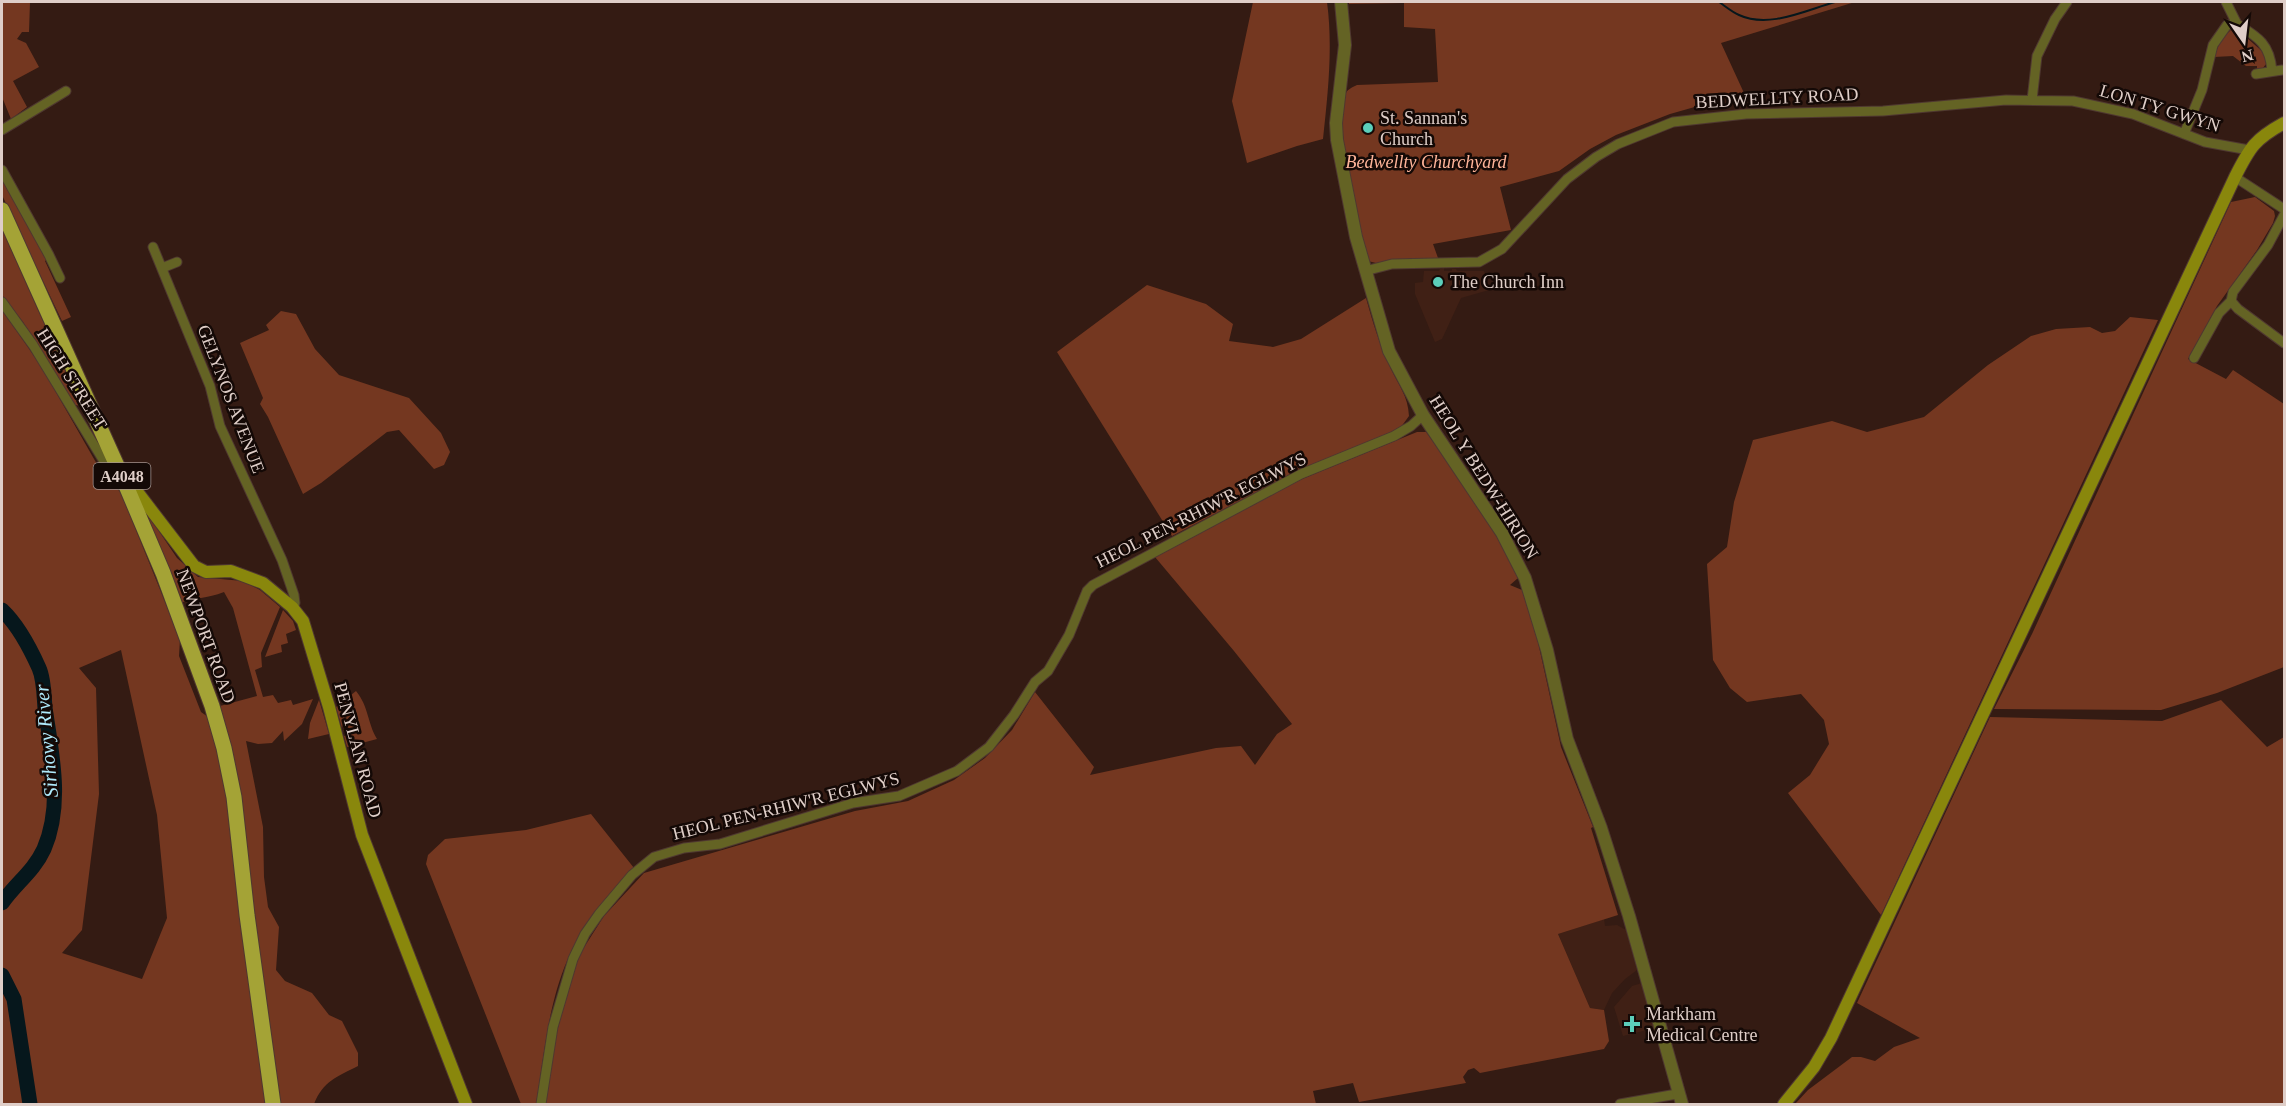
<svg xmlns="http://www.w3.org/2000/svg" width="2286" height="1106" font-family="'Times New Roman',serif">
	<rect width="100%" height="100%" fill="#341b13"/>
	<path fill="#402015" d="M1444,268V271H1452V269H1456L1457,271H1484L1489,290L1461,298L1442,339L1435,342L1415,294V283L1423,282L1424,271H1439L1440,269Z
		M1604,919L1605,926L1617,925L1626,930L1637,970L1625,979L1612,993L1604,1010L1590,1008L1558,934Z
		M1642,983L1655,1028L1623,1036L1614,1007L1632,986Z"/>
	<path fill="#743720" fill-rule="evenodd" d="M2,2H30L29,32H22L17,39L26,43L39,67L13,81L27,107L11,119L2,97Z
		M1253,2H1327C1333,47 1328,93 1323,139L1297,146L1247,163L1232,101Z
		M1349,2H1855L1721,43L1744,93L1670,114L1616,135L1590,149L1559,171L1500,187L1511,230L1433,244L1438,258H1414L1376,263L1368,261L1365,257C1359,227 1332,115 1346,93C1348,89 1353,87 1357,85L1438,82L1435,29L1404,27V3L1349,4Z
		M2232,29H2237L2264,53L2266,64L2263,68L2257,69V66H2246L2233,56L2214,57L2221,39Z
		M2,177L47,259L45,261L71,317L62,321L2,195Z
		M2255,197L2274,211L2275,216L2273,223L2257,250L2217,306L2188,359L2226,379L2233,370L2284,404V667L2217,693L2161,710L1994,709L2032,634L2231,202Z
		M2,229L71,384L82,406L75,405L23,322L2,295Z
		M1147,285L1206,304L1233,324L1229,341L1273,347L1301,339L1366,298C1373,323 1380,346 1391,369C1399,386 1408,396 1409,416L1401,427L1393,432L1297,471L1172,536L1057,352Z
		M2,310L41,366L98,466L121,493L180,639L179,656L201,712L211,719L222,759L268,1104H2ZM121,650L157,815L167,918L142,979L62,953L82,930L99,794L96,688L79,668Z
		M281,311L296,314L315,349L339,375L409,398L441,433L450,452L444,465L434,469L399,430L387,432L321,483L303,494L268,417L260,404L263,398L240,343L269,330L266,325Z
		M2130,317L2158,320L1881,915L1788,793L1810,775L1829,744L1824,720L1801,694L1747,702L1730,688L1713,660L1707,564L1727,547L1734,502L1753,440L1832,421L1867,432L1924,417L1988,365L2031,336L2056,329L2090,327L2102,333L2115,331Z
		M1417,432H1426C1460,477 1497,526 1518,578L1510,585L1522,590L1538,642L1561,747L1593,827L1591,828L1618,915L1558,934L1590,1008L1604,1010L1609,1041L1604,1049L1480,1073L1474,1068L1468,1070L1463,1077L1466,1083L1359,1102L1353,1083L1313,1091L1316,1104H545L552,1050L576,960L604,916L644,873L855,811L908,801L954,780L985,758L1012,730L1035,692L1094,767L1090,775L1216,748L1241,746L1255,765L1277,734L1292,724L1234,651L1155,557L1228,515L1302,479Z
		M138,500L177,558L198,577L243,581L260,590L280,607L261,653L262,667L255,670L263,697L273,695L278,703L291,700L293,705L313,699L302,724L284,741L283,731L272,743L258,744L246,741L263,827L264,877L268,907L279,927L276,970L285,981L312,993L329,1015L342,1021L358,1053V1066C337,1077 323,1081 314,1104H281L232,755L220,706L257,696L233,608L224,592C207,599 194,597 181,603Z
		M283,610L293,621L296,630L286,634L288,643L281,645L282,652L265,657Z
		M356,691C369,707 367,722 377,739L347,747L344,736L352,734L351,730L343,731L345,730L347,712L345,713L342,728L336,707Z
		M319,700L329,734L308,739L310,723Z
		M2221,700L2267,747L2284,737V1104H1795L1808,1090L1852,1057H1861L1875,1061L1894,1047L1920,1038L1857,1003L1990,717L2162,721Z
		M591,814L634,868C608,895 582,925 567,961C548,1005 544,1057 536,1104H521L426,864L428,855L445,839L526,830Z"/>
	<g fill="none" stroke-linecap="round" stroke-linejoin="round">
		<path stroke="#06171c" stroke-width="2" d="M1719,2C1725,6 1732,12 1739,15C1769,29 1806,10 1835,2"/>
		<path stroke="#06171c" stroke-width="15" d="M2,610C18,625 30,648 39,668C44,679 44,696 45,708C52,754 63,805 44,849C34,871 15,884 2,903
			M2,975L14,999L30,1104"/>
		<g stroke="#4f3830" stroke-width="11">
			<path id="minor" d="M2226,2L2237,24
				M2256,74L2282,70
				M2032,100L2037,56L2055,19L2067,2
				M2,130L66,91
				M2184,134L2202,90L2213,45L2227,25L2237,24C2258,37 2270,44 2272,71
				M2,170L49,255L60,278
				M2235,177L2284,209
				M153,247L210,386L220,426L282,560L294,595L295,603L292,607
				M162,268L177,262
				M1365,271L1392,264L1479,262L1502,249L1567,179L1596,157L1618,144L1673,122L1746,114L1883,111L2006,100L2073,101L2133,114L2205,142L2249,150
				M2231,301L2238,309L2284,343
				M2,302L33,345L105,463L112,467L117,466
				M2194,358L2219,313L2231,301L2233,292L2268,245L2284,215
				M541,1104L553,1027L573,959L585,934L599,914L632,875L654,857L684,848L720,844L853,803L899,796L957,771L989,747L1014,715L1035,682L1048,671L1069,635L1087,591L1093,585L1301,474L1394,436L1411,426L1423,415
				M1620,1104L1677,1094"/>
		</g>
		<g stroke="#4f3830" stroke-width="14">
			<path id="tertiary" d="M1341,2L1345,45L1336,123L1337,140L1356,237L1389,351L1423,415L1502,533L1525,578L1547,650L1567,739L1601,828L1629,916L1682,1104"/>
		</g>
		<g stroke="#4f3830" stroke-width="14">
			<path id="secondary" d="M127,488L132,486L135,489L194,566L206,572L231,571L263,583L292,607L303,621L329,707L362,835L466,1104
				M1784,1104L1814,1067L1831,1038L2235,177C2250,147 2255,139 2284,123"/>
		</g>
		<g stroke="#4f3830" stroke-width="17">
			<path id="primary" d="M2,210L127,488L163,573L212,706L224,748L234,797L247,915L273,1104"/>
		</g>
		<use href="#minor" stroke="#646324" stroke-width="9"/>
		<use href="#tertiary" stroke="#646324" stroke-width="12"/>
		<use href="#secondary" stroke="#89870c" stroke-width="12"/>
		<use href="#primary" stroke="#a4a336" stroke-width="15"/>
	</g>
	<g fill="#5cceba" stroke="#140906" stroke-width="2">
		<circle cx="1368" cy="128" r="6"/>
		<circle cx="1438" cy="282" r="6"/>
		<path d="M1629 1015h6v6h6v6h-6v6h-6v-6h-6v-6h6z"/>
	</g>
	<g text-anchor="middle" stroke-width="5" stroke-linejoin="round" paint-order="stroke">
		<rect fill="#140906" stroke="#a2938e" stroke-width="1.5" x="93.5" y="463" width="57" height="26" rx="4.5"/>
		<g font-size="16" font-weight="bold" fill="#dfcec8">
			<text x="122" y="482">A4048</text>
		</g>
		<g font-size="18" fill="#dfcec8" stroke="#140906">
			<text transform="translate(1777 98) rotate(-3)" y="6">BEDWELLTY ROAD</text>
			<text transform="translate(2160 108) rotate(17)" y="6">LON TY GWYN</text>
			<text transform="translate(72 379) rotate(58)" y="6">HIGH STREET</text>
			<text transform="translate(231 399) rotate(69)" y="6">GELYNOS AVENUE</text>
			<text transform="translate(1484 477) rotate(58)" y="6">HEOL Y BEDW-HIRION</text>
			<text transform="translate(1201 510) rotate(-27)" y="6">HEOL PEN-RHIW'R EGLWYS</text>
			<text transform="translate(206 636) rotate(70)" y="6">NEWPORT ROAD</text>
			<text transform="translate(358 750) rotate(75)" y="6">PENYLAN ROAD</text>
			<text transform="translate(786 806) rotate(-14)" y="6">HEOL PEN-RHIW'R EGLWYS</text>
		</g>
		<g font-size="18" fill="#dfcec8" stroke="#140906" text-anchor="start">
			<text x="1380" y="124">St. Sannan's<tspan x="1380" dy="21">Church</tspan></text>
			<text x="1450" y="288">The Church Inn</text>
			<text x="1646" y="1020">Markham<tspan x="1646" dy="21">Medical Centre</tspan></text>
		</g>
		<g font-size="18" font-style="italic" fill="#feb499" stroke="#140906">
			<text x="1426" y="168">Bedwellty Churchyard</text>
		</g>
		<g font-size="20" font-style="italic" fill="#afeafb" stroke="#140906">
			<text transform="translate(46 741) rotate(-95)" y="7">Sirhowy River</text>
		</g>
	</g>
	<rect width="2286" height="1106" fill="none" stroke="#dfcec8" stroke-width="6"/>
	<g transform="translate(2244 42) rotate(166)" stroke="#140906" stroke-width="4.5" paint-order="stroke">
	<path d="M0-4.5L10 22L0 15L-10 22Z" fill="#dfcec8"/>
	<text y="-9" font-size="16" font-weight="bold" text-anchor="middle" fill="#dfcec8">N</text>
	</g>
</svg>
